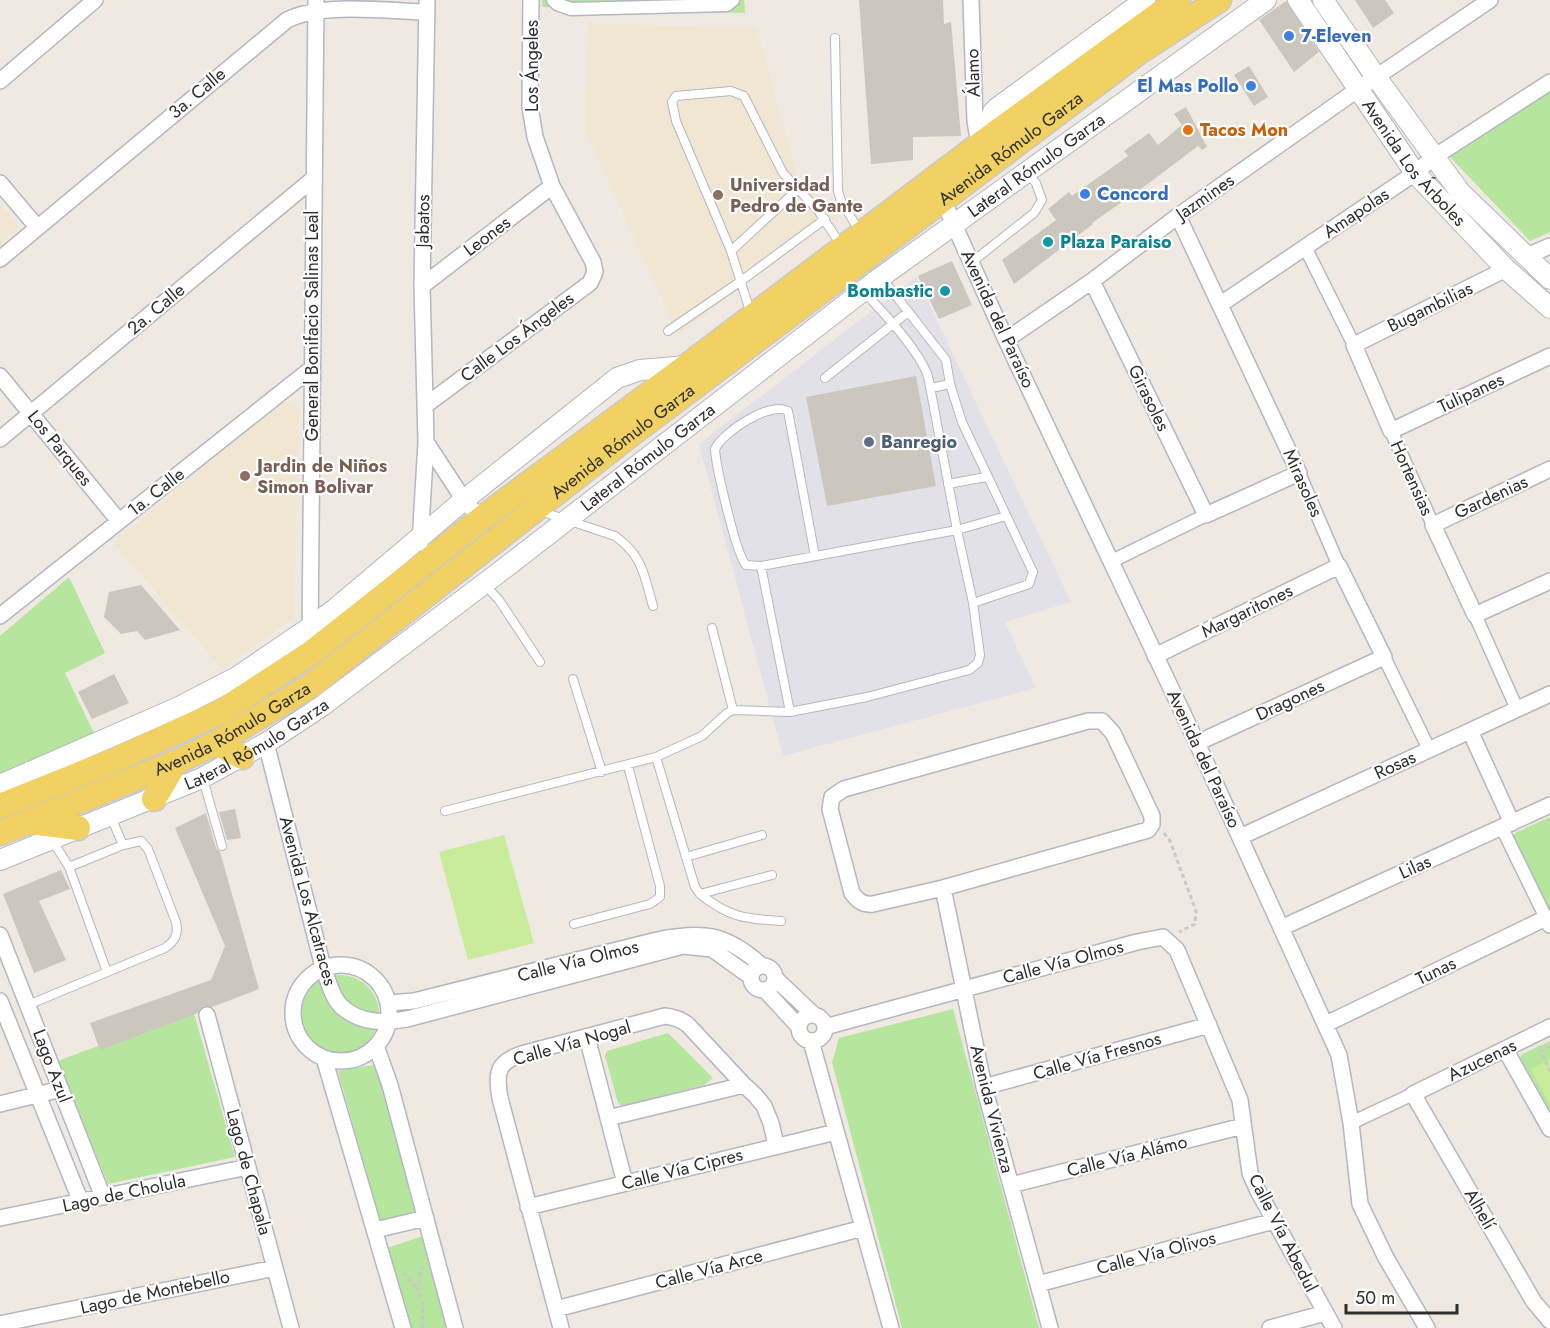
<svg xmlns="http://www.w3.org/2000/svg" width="1550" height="1328" font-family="Jost,sans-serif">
	<rect width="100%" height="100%" fill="#efe9e1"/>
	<path fill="#e3e1e8" d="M916,277L1071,602L1005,622L1036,688L783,756L699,444Z"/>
	<path fill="#f0e6d1" d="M588,23L757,29L798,178L843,212L678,335L585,130Z
		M0,204L19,227L0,244Z
		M281,401L299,409L294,618L222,669L114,543Z"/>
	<path fill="#b6e59e" d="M542,0H744L745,13L542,7Z
		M1550,89V232L1530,241L1450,157Z
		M69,577L105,653L65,673L94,733L0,776V636Z
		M1550,817V911L1512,837L1517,832Z
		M301 1014a39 39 0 1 1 78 0a39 39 0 1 1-78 0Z
		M953,1009L1039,1328H902L832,1062L839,1038Z
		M193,1010L235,1157L108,1184L58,1061Z
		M668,1033L713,1078L704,1085L623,1106L618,1103L605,1056L607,1051Z
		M1550,1041V1116L1519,1061L1522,1054Z
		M379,1064L419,1218L382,1227L338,1071Z
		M426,1235L451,1328H409L387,1248Z"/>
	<path fill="#c9ec9a" d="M504,835L534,943L468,960L439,852Z
		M1550,1059V1105L1531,1069Z"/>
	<path fill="#cbc7bf" d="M859,0H943L944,24L951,22L961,136L913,137V160L871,164Z
		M1355,0H1385L1394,13L1373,28Z
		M1286,1L1319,52L1294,72L1259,20Z
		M1249,66L1268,97L1254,106L1234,75Z
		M1186,107L1207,147L1202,150L1198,146L1149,183L1092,223L1093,224L1014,284L1002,260L1056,220L1048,209L1069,192L1072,196L1128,156L1124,151L1149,133L1158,145L1182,125L1174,114Z
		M952,261L972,305L939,319L918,276Z
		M916,376L936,486L827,506L806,397Z
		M141,585L180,630L145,640L137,631L121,634L104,617L109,592Z
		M114,674L129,703L92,719L78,692Z
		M235,809L241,838L227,840L219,812Z
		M206,813L216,848L220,852L259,989L212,1007L204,1006L198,1013L100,1050L90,1023L211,980L225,946L175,828Z
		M61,870L70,889L39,901L66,960L34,973L3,894Z"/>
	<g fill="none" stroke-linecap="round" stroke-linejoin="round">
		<g stroke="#b4b7c1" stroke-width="10">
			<path id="service" d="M835,38L838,191L841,201L860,232
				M731,251L797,190
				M972,262L1034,213L1042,200L1036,183L1026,172
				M882,278L946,360L950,384L962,422L1033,572L1029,584L973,603
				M751,314L731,251L676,121L672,102L676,96L731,91L744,96L783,173L817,209L841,245
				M668,331L741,281L825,219
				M825,378L908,312
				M931,388L950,384
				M948,484L986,477
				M540,511L615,536C643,556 644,575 653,606
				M815,556L788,411C770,401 723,432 715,449C716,467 736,554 746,565L761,566L957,530L1006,516
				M761,566L790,712L867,697L969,670L978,663L980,655L973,603L957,530L928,376C918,349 883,312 863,291
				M485,585L499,600L540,662
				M712,628L733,710
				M573,679L602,772
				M203,779L222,846
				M445,811L656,757
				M52,840L69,867
				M686,857L762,835
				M772,875L700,894L695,887L656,757L702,736L727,713L733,710L790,712
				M700,894C729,917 744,919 781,921
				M574,924L650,904L660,897V886L628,766
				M107,972L69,867L123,845L111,817
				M28,1005L165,948C175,941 179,934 176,922L148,849L141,841L123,845"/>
		</g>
		<g stroke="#b4b7c1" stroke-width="15">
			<path id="pedestrian" d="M553,0L557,4L571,9L727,5L733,0
				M1305,247L1354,345
				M1391,431L1433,525
				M1299,473L1339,566
				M1112,561L1206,515
				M1475,615L1517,709
				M1384,657L1429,749
				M1502,828L1546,918
				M1351,1123L1413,1094"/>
		</g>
		<g stroke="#b4b7c1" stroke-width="18">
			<path id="minor" d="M971,0L975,121L979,145
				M0,81L95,0
				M0,183L37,227
				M943,200L1006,340L1197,743L1339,1055L1351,1123L1360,1204L1386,1258L1427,1328
				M1527,256L1550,246
				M0,259L287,20C322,2 387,11 427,12
				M1506,269L1354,345L1391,431L1550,356
				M1092,281L1206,515L1299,473L1178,216
				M422,286L552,186
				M1221,304L1415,173L1434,157L1550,82
				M1006,340L1092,281L1178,216L1357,90L1490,0
				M0,376L119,521
				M426,405L590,283L595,272L593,262L552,186L535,137L530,107L531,0
				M0,439L313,179
				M426,442L464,500L481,519
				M1550,469L1433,525L1475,615L1550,581
				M420,543L426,442L422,286L427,0
				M0,616L312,368
				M310,636L316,0
				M1155,656L1339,566L1384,657L1197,743
				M1088,721H1102L1113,733L1152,816V824L1148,830L943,888L873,904C863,905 858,901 852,893L830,809L832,797L844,789Z
				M1470,731L1512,823
				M266,743L323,967C328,979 331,996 341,1006C360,1024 384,1023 407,1019L683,946L712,949L751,977
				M1240,837L1550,694
				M943,888L984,1087L1050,1328
				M1281,928L1550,805
				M0,935L103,1197
				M293 1013a48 48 0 1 1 96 0a48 48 0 1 1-96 0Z
				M751 978a12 12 0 1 1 24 0a12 12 0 1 1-24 0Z
				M776,979L814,1015
				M765,990L799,1027
				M0,1001L81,1202
				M388,1003L414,1001L657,940C703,931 725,933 761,965
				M207,1015L291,1328
				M799 1028a13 13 0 1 1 26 0a13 13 0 1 1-26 0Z
				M1326,1024L1546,918L1550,925
				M825,1027L1137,942L1163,937L1177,950L1240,1100L1250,1173L1258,1191L1334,1328
				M1550,1027L1413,1094L1534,1302L1550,1321
				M587,1037L625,1183
				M811,1041L891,1328
				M376,1046L390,1085L455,1328
				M1505,1049L1550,1129
				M324,1058L403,1328
				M984,1087L1209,1025
				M0,1104L61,1089
				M608,1118L744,1085
				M1011,1185L1243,1126
				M528,1207L836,1132
				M0,1218L248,1167
				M375,1230L426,1218
				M1038,1284L1274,1221
				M556,1309L863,1228
				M0,1324L275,1268
				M561,1328L500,1098C495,1071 498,1061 525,1053L665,1016C674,1017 681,1019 688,1025L744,1085L755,1095L764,1106L771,1123L776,1145
				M1270,1328L1325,1313"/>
		</g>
		<g stroke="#b4b7c1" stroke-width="22">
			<g id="tertiary">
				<path id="s1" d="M1298,0L1415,173L1506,269L1550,308"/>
				<path d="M1323,0L1376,77L1460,192L1550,279"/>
				<path d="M983,143L993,112L997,108L1145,0"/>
				<path d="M0,785L179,707L237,677L309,628L335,609L464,500L617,378L640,370L687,366"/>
				<path id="s2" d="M0,860L202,778L266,743L322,706L497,574L881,277L1266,0"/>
			</g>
		</g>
		<g stroke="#c9c9c9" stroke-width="27">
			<g id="primary">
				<path d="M216,743L242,757"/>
				<path d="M154,799L176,762"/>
				<path d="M0,806L117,759L222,711L311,653L481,519L687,366L979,145L1178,0"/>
				<path d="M30,822L78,828"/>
				<path id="s3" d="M0,833L176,762L216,743L310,686L626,438L1139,52L1219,0"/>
			</g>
		</g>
		<path stroke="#c9c9c9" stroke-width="3" stroke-dasharray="4.5 3" stroke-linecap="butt" d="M1164,833L1170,841L1196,911L1195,924L1179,932
			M1550,1046L1540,1051L1550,1071
			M403,1273L418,1289
			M422,1328L423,1304L418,1289L422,1266"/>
		<use href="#service" stroke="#fff" stroke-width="8"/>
		<use href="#pedestrian" stroke="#fff" stroke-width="12"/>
		<use href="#minor" stroke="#fff" stroke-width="15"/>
		<use href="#tertiary" stroke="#fff" stroke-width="20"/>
		<use href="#primary" stroke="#f2d163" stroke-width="24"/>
	</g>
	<g fill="#3f7fe0" stroke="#fff" stroke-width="2">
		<circle cx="1289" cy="36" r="6"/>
		<circle cx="1251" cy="86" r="6"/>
		<circle cx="1085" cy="194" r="6"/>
	</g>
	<circle fill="#e8710a" stroke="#fff" stroke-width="2" cx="1188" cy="130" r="6"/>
	<g fill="#8d6e63" stroke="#fff" stroke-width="2">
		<circle cx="718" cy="195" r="6"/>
		<circle cx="245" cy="476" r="6"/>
	</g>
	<g fill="#0f9aa8" stroke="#fff" stroke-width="2">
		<circle cx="1048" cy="242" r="6"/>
		<circle cx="945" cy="291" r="6"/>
	</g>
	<circle fill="#5c6f8a" stroke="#fff" stroke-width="2" cx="869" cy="442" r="6"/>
	<g text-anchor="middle" stroke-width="4.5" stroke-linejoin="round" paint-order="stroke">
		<g font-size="18" font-weight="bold" fill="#366cbe" stroke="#fff" text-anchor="start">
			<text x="1301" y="42">7-Eleven</text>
			<text x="1239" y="92" text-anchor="end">El Mas Pollo</text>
			<text x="1097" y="200">Concord</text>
		</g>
		<g font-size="18" fill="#2e2e2e" stroke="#fff">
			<text transform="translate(532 66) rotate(-90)" y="6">Los Ángeles</text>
			<text transform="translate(973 73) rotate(-92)" y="6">Álamo</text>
			<text transform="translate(197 93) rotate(-40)" y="6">3a. Calle</text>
			<text dy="6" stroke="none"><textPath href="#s3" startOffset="1227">Avenida Rómulo Garza</textPath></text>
			<text dy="6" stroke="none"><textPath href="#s1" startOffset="200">Avenida Los Árboles</textPath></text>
			<text dy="6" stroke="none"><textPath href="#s2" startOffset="1254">Lateral Rómulo Garza</textPath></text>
			<text transform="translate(1205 197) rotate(-35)" y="6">Jazmines</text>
			<text transform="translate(1356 213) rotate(-34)" y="6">Amapolas</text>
			<text transform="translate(423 221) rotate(-89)" y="6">Jabatos</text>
			<text transform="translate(487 236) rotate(-37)" y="6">Leones</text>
			<text transform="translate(1430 307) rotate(-26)" y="6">Bugambilias</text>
			<text transform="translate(156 309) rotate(-40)" y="6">2a. Calle</text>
			<text transform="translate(998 319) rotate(65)" y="6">Avenida del Paraíso</text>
			<text transform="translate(312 326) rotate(-90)" y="6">General Bonifacio Salinas Leal</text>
			<text transform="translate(517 337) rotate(-37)" y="6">Calle Los Ángeles</text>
			<text transform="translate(1471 393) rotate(-25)" y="6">Tulipanes</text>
			<text transform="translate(1149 398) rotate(64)" y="6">Girasoles</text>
			<text dy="6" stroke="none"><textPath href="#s3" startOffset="741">Avenida Rómulo Garza</textPath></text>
			<text transform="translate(60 448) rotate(51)" y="6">Los Parques</text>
			<text dy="6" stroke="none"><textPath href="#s2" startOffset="768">Lateral Rómulo Garza</textPath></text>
			<text transform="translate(1412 478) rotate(66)" y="6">Hortensias</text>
			<text transform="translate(1303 483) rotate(66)" y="6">Mirasoles</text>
			<text transform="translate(156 492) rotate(-38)" y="6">1a. Calle</text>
			<text transform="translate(1491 497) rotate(-25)" y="6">Gardenias</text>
			<text transform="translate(1247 611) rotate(-26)" y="6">Margaritones</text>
			<text transform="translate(1290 700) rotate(-25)" y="6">Dragones</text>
			<text dy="6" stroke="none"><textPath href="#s3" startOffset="255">Avenida Rómulo Garza</textPath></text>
			<text dy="6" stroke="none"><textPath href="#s2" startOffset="282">Lateral Rómulo Garza</textPath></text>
			<text transform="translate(1204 759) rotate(65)" y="6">Avenida del Paraíso</text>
			<text transform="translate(1395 765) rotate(-25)" y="6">Rosas</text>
			<text transform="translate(1415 867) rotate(-24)" y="6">Lilas</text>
			<text transform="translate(308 901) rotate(75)" y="6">Avenida Los Alcatraces</text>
			<text transform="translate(578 961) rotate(-14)" y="6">Calle Vía Olmos</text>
			<text transform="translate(1063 962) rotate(-15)" y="6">Calle Vía Olmos</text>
			<text transform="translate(1436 971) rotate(-26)" y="6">Tunas</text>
			<text transform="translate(572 1043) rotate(-16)" y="6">Calle Vía Nogal</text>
			<text transform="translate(1097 1056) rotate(-16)" y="6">Calle Vía Fresnos</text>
			<text transform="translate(1482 1060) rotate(-26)" y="6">Azucenas</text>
			<text transform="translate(52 1066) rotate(69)" y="6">Lago Azul</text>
			<text transform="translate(992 1109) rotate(76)" y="6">Avenida Vivienza</text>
			<text transform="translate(1127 1156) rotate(-14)" y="6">Calle Vía Alámo</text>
			<text transform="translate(682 1169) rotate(-14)" y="6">Calle Vía Cipres</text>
			<text transform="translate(249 1172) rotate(75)" y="6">Lago de Chapala</text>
			<text transform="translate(124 1193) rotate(-12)" y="6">Lago de Cholula</text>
			<text transform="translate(1480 1209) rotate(60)" y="6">Alhelí</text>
			<text transform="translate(1283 1233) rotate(63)" y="6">Calle Vía Abedul</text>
			<text transform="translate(1156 1253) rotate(-15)" y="6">Calle Vía Olivos</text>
			<text transform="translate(709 1269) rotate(-15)" y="6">Calle Vía Arce</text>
			<text transform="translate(155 1292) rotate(-12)" y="6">Lago de Montebello</text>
		</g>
		<g font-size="18" font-weight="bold" fill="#c56008" stroke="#fff" text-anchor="start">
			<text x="1200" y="136">Tacos Mon</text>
		</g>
		<g font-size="18" font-weight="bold" fill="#785e54" stroke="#fff" text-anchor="start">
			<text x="730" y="191">Universidad<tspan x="730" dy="21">Pedro de Gante</tspan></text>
			<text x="257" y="472">Jardin de Niños<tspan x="257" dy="21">Simon Bolivar</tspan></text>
		</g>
		<g font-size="18" font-weight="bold" fill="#0d838f" stroke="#fff" text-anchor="start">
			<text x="1060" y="248">Plaza Paraiso</text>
			<text x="933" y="297" text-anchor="end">Bombastic</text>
		</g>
		<g font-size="18" font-weight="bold" fill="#4e5e75" stroke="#fff" text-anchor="start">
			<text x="881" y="448">Banregio</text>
		</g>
	</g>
	<path d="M1346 1304v9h111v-9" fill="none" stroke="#2e2e2e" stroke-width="3"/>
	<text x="1355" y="1304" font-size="18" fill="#2e2e2e" stroke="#ffffff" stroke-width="4.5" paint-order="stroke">50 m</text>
</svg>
